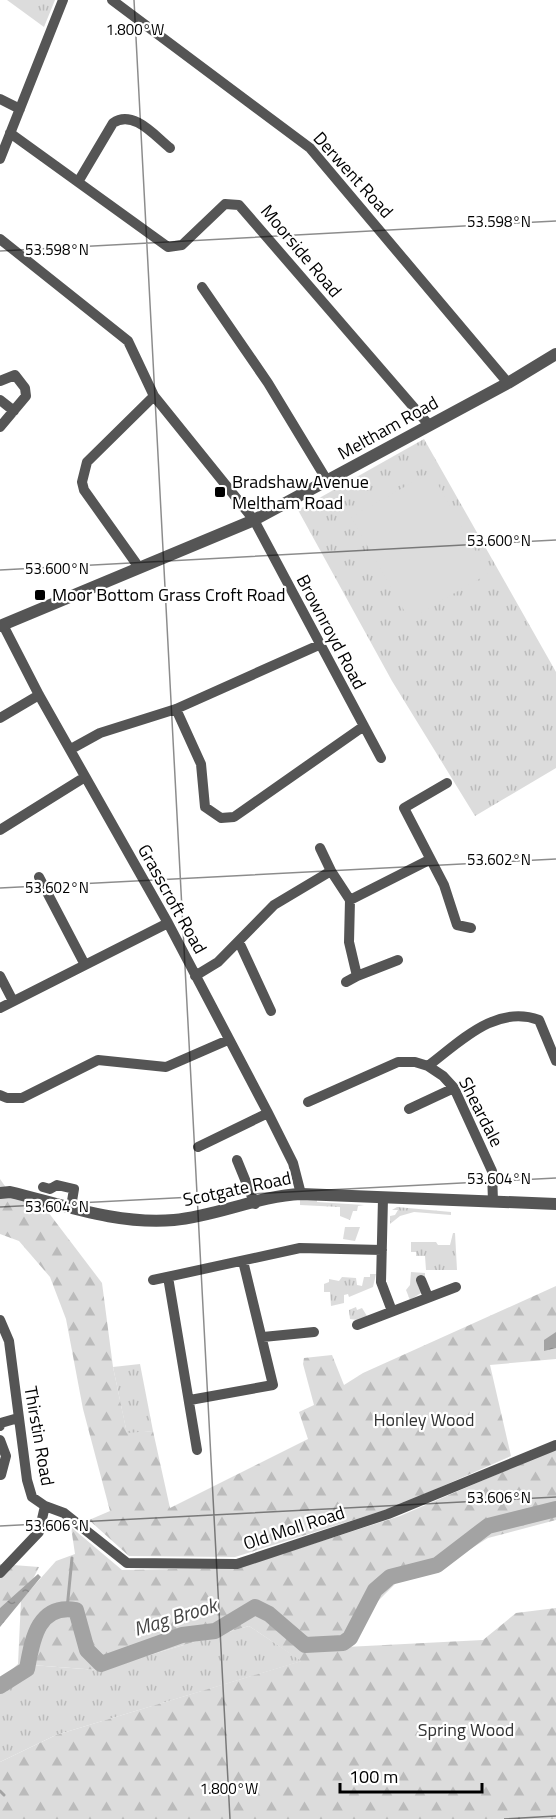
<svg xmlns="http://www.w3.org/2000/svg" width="556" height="1819" font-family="'Titillium Web',sans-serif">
	<defs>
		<pattern id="grass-tufts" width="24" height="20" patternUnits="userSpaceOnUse" patternTransform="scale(1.5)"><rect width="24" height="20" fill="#dcdcdc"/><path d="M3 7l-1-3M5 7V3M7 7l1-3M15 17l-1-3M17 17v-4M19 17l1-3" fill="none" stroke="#bbb"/></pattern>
		<pattern id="forest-firs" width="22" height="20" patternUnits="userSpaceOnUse" patternTransform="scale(1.5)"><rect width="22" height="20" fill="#dcdcdc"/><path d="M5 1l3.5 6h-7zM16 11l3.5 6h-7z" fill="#bbb"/></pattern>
		<pattern id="water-ripples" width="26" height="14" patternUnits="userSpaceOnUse" patternTransform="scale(1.5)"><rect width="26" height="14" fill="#a3a3a3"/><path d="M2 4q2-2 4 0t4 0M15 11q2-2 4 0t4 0" fill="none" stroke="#8b8b8b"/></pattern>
	</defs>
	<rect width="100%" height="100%" fill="#fff"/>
	<path fill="url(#grass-tufts)" d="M7,0H55L44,27Z
		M424,439L556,672V768L475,816L392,681L298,510Z
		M300,1198L317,1199V1202L364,1205L358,1206L357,1211H353L350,1220L340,1216V1207L300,1205Z
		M397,1207L451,1212V1215L414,1212L400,1216L390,1224V1216L395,1215L398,1210H392Z
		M345,1227H360L355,1241L343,1239Z
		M453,1233H455L457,1270H426L425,1256H416V1252H411V1242H436L438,1245H450Z
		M411,1272L425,1273V1277L416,1281L421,1293L410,1300L406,1290L410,1285Z
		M370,1274H376L373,1287L349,1297L348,1294L344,1295V1303L331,1306L330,1292H324V1284L329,1282V1279L339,1281L342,1277L356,1278L357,1285L362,1286L364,1277H370Z
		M356,1307L357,1310L362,1308L367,1316L358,1320L350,1319L349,1310Z
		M140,1364L153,1431L127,1434L113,1367Z
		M249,1626L302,1661L56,1735L0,1762V1680L18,1664L98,1670Z"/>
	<path fill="url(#forest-firs)" d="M0,1179L12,1196L42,1204L102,1283L113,1367L127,1433L153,1431L170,1508L308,1439L299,1412L314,1405L303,1364L304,1358L332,1355L344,1385L363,1373L556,1286V1359L490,1365L511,1456L395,1507L235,1557L129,1556L89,1520L110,1511L83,1409L66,1319L50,1277L19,1241L0,1234Z
		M556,1449V1520L488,1538L435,1571L402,1577L375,1604L346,1647L483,1640L516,1613L556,1608V1819H0V1762L56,1735L301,1661L249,1626L98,1670L18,1664L21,1600L0,1621V1564L39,1567L24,1597L56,1561L75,1554L71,1527L122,1570L238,1568L400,1516Z"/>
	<path fill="#dcdcdc" d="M431,472L488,574L409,619L351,517Z"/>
	<path fill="url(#water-ripples)" d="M556,1332V1348L544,1351V1340Z
		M38,1574L41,1577L0,1627V1608Z"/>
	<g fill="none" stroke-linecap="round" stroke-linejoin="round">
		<path stroke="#a3a3a3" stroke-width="3" d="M67,1609L72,1558
			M0,1791L4,1795"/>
		<path stroke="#a3a3a3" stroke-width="16" d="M0,1686L27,1669C32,1642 37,1603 76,1610L87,1650L101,1664L182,1635L215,1631L255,1607L269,1614L305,1645L343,1643L350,1638L375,1590L390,1577L437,1565L488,1526L556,1509"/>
		<path stroke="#555" stroke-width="10" d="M112,0L310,148L508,383
			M0,99L20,109
			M10,133L168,247L182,245L225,204L239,205L429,425
			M0,159L63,0
			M78,182L113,123C133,109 155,136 170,148
			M0,239L128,341L154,396L254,520L381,758
			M202,287L268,383L328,482
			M0,381L15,375L25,388L26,396L0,427
			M0,400L14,411
			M138,566L84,490L82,482L87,462L154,396
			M3,625L39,695L168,923L268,1113L293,1163L301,1194
			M176,709L201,764L205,807L221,818L234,817L364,726
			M0,718L39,695
			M71,749L100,733L176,709L319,645
			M447,783L404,808L444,885L457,925L471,928
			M0,830L85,777
			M320,848L331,871
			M39,877L84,963
			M350,900L349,942L357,976L398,960
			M239,942L271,1011
			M0,976L13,1001
			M195,976L218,962L274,905L331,871L350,900L429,860
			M346,982L357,976
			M0,1008L168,923
			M428,1066C460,1042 496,1004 539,1020L556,1061
			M0,1095L7,1098H22L98,1060L166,1067L228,1040
			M308,1102L398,1062H415L428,1066L443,1076L454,1088L492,1171L493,1202
			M409,1109L454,1088
			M198,1147L268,1113
			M237,1160L255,1204
			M43,1187L50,1189L57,1185L74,1189L71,1207
			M383,1198L381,1282L392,1311
			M168,1277L197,1450
			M153,1280L300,1248L382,1250
			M421,1280L428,1297
			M0,1320L9,1341L27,1480L32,1497L45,1506L39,1532L0,1573
			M357,1325L456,1287
			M263,1337L314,1332
			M190,1400L273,1385L243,1261
			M0,1426L1,1423L18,1418
			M0,1440L6,1456L1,1475
			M45,1506L64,1513L127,1563L237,1564L388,1514L556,1445"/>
		<path stroke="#555" stroke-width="12" d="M0,626L254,520L508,383L556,354
			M0,1193L10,1192C64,1205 118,1225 174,1220C217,1216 258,1196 301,1194L556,1204"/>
	</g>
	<path fill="none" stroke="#000" stroke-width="1.5" stroke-opacity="0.45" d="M134,0L230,1819M0,251L556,221M0,570L556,540M0,888L556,859M0,1207L556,1178M0,1526L556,1497M504,1819L556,1816"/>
	<g fill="#000" stroke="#fff" stroke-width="2">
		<rect x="214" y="486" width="12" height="12" rx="3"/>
		<rect x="34" y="589" width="12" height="12" rx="3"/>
	</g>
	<g text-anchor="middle" stroke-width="4.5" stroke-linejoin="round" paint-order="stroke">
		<g font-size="18" fill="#000" stroke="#fff">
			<text transform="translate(353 175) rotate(48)" y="6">Derwent Road</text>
			<text transform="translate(301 251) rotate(50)" y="6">Moorside Road</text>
			<text transform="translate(388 428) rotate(-29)" y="6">Meltham Road</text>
			<text transform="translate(331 632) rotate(62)" y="6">Brownroyd Road</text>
			<text transform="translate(172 899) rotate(61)" y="6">Grasscroft Road</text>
			<text transform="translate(481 1112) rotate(63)" y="6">Sheardale</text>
			<text transform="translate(237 1189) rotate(-12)" y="6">Scotgate Road</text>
			<text transform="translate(39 1436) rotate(80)" y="6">Thirstin Road</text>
			<text transform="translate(294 1528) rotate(-18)" y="6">Old Moll Road</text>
		</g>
		<g font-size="18" fill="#000" stroke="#fff" text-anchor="start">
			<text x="232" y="488">Bradshaw Avenue<tspan x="232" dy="21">Meltham Road</tspan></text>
			<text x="52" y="601">Moor Bottom Grass Croft Road</text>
		</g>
		<g font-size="18" fill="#333" stroke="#fff">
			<text x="424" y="1426">Honley Wood</text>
			<text x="466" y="1736">Spring Wood</text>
		</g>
		<g font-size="20" font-style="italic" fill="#444" stroke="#fff">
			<text transform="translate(175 1617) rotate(-17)" y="7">Mag Brook</text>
		</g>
	</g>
	<g font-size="15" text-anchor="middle" fill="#000" stroke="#fff" stroke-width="4.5" stroke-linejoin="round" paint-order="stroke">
		<text x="135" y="35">1.800°W</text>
		<text x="499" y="227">53.598°N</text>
		<text x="57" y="255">53.598°N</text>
		<text x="499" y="546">53.600°N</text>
		<text x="57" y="574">53.600°N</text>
		<text x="499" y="865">53.602°N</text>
		<text x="57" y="893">53.602°N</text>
		<text x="499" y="1184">53.604°N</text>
		<text x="57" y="1212">53.604°N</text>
		<text x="499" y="1503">53.606°N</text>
		<text x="57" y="1531">53.606°N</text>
		<text x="229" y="1794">1.800°W</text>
	</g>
	<path d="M340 1783v9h142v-9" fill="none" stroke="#000000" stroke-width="3"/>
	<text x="349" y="1783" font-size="18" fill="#000000" stroke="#ffffff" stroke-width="4.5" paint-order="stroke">100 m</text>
</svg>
